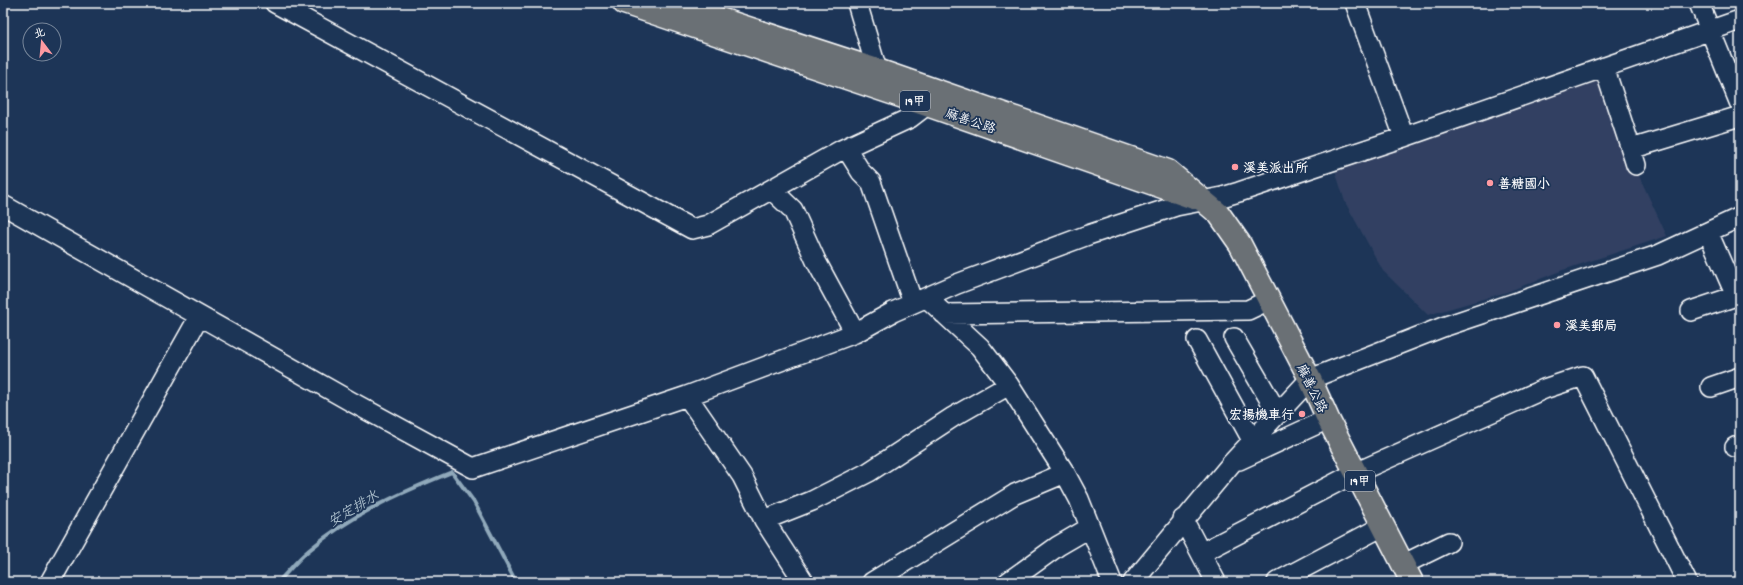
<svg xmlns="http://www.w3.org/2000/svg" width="1743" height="585" font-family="Dekko,'LXGW WenKai TC',sans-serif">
	<rect width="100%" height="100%" fill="#1d3557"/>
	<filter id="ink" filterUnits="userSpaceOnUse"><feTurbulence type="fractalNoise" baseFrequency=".025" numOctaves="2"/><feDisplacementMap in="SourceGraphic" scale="8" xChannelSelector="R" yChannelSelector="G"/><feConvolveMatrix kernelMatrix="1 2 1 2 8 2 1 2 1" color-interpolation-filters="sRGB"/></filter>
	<g filter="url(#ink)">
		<path fill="#304062" d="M1603,74L1627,150L1667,236L1563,270L1507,292L1428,315L1383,271L1345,202L1333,164Z"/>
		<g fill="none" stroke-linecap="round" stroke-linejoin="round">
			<path stroke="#90a9bb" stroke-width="4" d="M278,582C288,572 297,560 308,551C350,515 400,493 452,472L474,502L516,582"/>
			<g stroke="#fff" stroke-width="22">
				<path id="minor" d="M275,3L692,229L708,225L841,150L910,118L927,105L931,94
					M857,3L877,70
					M1355,3L1404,137
					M1699,3L1740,104
					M1604,67L1631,149L1740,116
					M846,148L861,172L871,182L913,303
					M1631,149L1636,165
					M772,190L793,210L816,261L855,333
					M3,205L350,401L473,468L687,396L855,333L893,312L957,284L1088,235L1176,206L1222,197L1239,192L1404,137L1740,20
					M1708,232L1736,296L1740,294
					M927,298L980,347L1009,385L1065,473L1079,499L1112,582
					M1691,311L1736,296
					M944,314L1248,310L1269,300
					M1234,338L1278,414
					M1197,340L1252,440
					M1711,387L1740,377
					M687,396L742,476L764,520L804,582
					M1735,447L1740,445
					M1239,460L1328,419
					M1183,519L1216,582
					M764,520L812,501L869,472L953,417L1009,385
					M1201,553L1355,473L1544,389L1583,376L1687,582
					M1402,565L1449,542
					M50,582L199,317
					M872,582L1015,494L1065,473
					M1008,582L1058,546L1089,528
					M1133,582L1231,464L1310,379L1443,327L1658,255L1740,217
					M1277,582L1383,526"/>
			</g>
			<g stroke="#fff" stroke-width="25">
				<path id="major" d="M624,3L927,105L1194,198
					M671,3L877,70L1168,171L1219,214L1240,244L1310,379L1328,419L1412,582"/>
			</g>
			<use href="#minor" stroke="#1d3557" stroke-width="19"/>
			<use href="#major" stroke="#6a7074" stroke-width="22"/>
		</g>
	</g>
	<g fill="#ff9aa2" stroke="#1d3557" stroke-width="1.5">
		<circle cx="1235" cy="167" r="4"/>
		<circle cx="1490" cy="183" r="4"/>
		<circle cx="1557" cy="325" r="4"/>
		<circle cx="1302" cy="414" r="4"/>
	</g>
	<g text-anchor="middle" stroke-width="3.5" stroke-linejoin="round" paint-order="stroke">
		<g fill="#1d3557" stroke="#bbc2cd" stroke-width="1">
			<rect x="900" y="91" width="30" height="20" rx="3"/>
			<rect x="1345" y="471" width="30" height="20" rx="3"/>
		</g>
		<g font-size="12" font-weight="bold" fill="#fff">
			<text x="915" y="105">19甲</text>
			<text x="1360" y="485">19甲</text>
		</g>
		<g font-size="13" fill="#fff" stroke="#1d3557">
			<text transform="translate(971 120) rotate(19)" y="5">麻善公路</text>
			<text transform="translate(1313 388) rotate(64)" y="5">麻善公路</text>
		</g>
		<g font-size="13" font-weight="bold" fill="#fff" stroke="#1d3557" text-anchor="start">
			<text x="1243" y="172">溪美派出所</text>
			<text x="1498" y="188">善糖國小</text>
			<text x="1565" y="330">溪美郵局</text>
			<text x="1294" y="419" text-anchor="end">宏揚機車行</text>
		</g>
		<g font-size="14" font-style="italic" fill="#acbfcc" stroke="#1d3557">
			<text transform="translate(353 508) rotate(-31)" y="5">安定排水</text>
		</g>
	</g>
	<rect width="1743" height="585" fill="none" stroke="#1d3557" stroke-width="16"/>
	<rect x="8" y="8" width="1727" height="569" fill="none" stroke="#fff" stroke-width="1.5" filter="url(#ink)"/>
	<g transform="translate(42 42) rotate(344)"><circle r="19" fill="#1d3557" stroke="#77869a"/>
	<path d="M0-3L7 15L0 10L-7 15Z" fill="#ff9aa2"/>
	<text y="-6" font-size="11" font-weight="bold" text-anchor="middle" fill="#ffffff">北</text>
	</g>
</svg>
